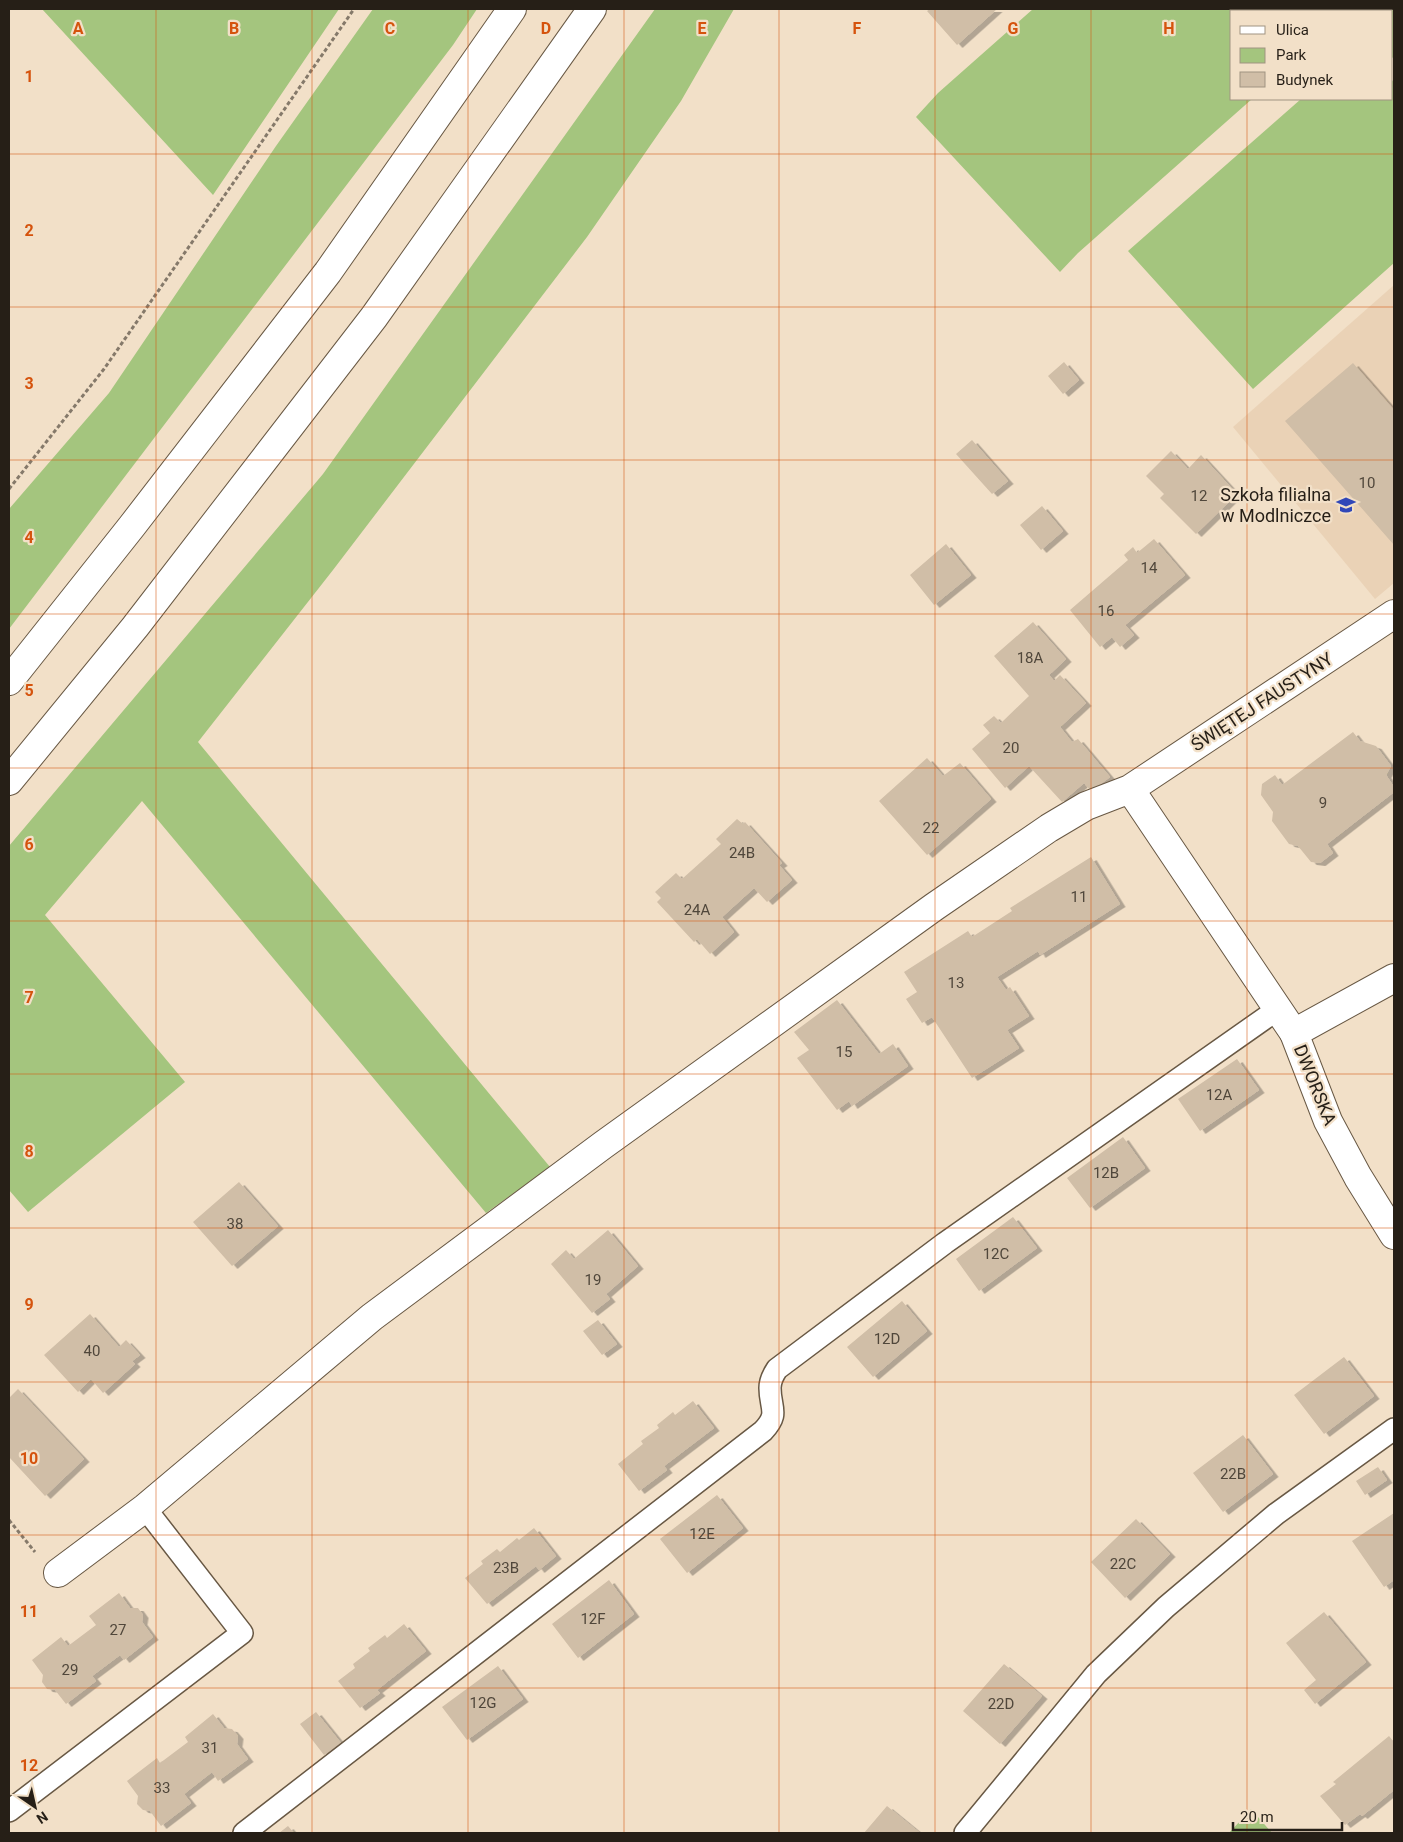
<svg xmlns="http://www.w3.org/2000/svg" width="1403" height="1842" font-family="Roboto,sans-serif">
	<defs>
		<filter id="shadow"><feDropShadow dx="5.5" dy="3" stdDeviation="0" flood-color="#0004"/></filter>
	</defs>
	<rect width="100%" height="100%" fill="#f2e0c8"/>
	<path fill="#ead2b6" d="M1394,285V583L1375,599L1233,427Z"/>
	<path fill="#a4c57e" d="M42,9H339L213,195Z
		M373,9H477L453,45L9,629V509L109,393L276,146Z
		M655,9H734L681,101L587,237L333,570L198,742L550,1167L486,1213L142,801L45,915L185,1082L28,1212L9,1190V846L323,474Z
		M1033,9H1394V60L1392,57V11H1232V99H1252L1078,253L1060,272L916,117L938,93Z
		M1392,80L1394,83V263L1253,389L1128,251L1301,99H1392Z
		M1251,1809L1272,1833H1229Z"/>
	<path fill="#d0bea7" filter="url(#shadow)" d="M930,9H997L957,45L927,11Z
		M1064,362L1079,380L1063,394L1048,376Z
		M1353,363L1394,410V545L1285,421Z
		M972,440L1008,481L992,494L956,454Z
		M1171,451L1188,469L1201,455L1237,494L1196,534L1160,498L1164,494L1146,476Z
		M1042,506L1063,531L1041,550L1020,525Z
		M1154,539L1185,575L1125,625L1134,635L1120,647L1112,637L1100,647L1070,610L1128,560L1124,555L1133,547L1137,553Z
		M946,544L971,575L934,605L910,575Z
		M1033,622L1066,659L1049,675L1054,681L1060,675L1086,703L1060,727L1072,742L1078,739L1110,777L1091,791L1084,783L1062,802L1029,766L1005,788L972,749L990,733L983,725L994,716L1001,723L1029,696L994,656Z
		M1353,732L1360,741L1376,746L1391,766L1386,775L1394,787V792L1327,844L1333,853L1320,863L1311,862L1298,846L1289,844L1272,821L1273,812L1261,795L1262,784L1275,775L1282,785Z
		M927,758L943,776L960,763L991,799L927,855L879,801Z
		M737,819L743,824L745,822L782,863L779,865L792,880L767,902L754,888L722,917L734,932L710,954L697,939L694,942L657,902L661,898L655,892L676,873L682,879L721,844L716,839Z
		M1091,857L1120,904L1040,955L1038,951L997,977L1006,990L1010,987L1029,1016L1007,1030L1019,1048L972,1078L932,1017L922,1023L906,999L917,992L904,972L968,931L972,937L1012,911L1010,908Z
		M837,1000L879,1054L893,1044L908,1066L852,1106L849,1101L837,1110L797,1058L809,1050L794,1032Z
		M1237,1059L1259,1090L1200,1131L1178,1099Z
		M1123,1137L1145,1168L1090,1208L1067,1178Z
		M239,1182L278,1226L232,1266L193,1222Z
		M1013,1217L1037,1248L979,1291L956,1259Z
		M608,1230L638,1266L606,1294L610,1299L592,1313L551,1264L566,1250L574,1259Z
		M902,1301L927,1331L873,1377L847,1347Z
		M90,1314L119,1347L126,1340L140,1355L132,1361L135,1364L103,1393L91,1379L78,1392L44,1355Z
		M598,1320L617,1344L602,1355L583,1331Z
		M1344,1357L1374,1396L1324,1434L1294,1395Z
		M18,1389L84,1459L45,1496L9,1457V1398Z
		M693,1401L714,1428L664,1466L667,1470L639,1491L618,1464L643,1444L641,1441L659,1428L657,1425L673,1412L675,1415Z
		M1243,1435L1273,1474L1223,1512L1193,1473Z
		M1378,1467L1387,1480L1365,1495L1356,1481Z
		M717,1495L743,1528L687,1573L660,1539Z
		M1394,1513V1580L1384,1587L1352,1541Z
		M1136,1519L1170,1554L1125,1598L1091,1562Z
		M534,1528L556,1556L539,1570L536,1566L487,1604L465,1578L483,1564L481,1561L497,1549L500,1552L517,1538L519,1540Z
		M609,1580L634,1614L578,1658L552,1624Z
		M119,1593L130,1608H138L143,1615L142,1622L153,1637L124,1660L120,1655L92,1676L96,1681L66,1704L55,1690L47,1689L42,1682L43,1675L32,1660L61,1637L68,1646L96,1625L89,1616Z
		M1324,1612L1366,1662L1315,1704L1304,1690L1316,1680L1286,1643Z
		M404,1624L426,1651L377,1690L380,1693L360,1708L338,1681L355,1668L353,1664L370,1651L368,1648L385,1635L387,1638Z
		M1004,1664L1042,1696L1000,1744L963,1711Z
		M498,1666L523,1699L467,1740L442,1707Z
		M316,1712L341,1743L324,1755L300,1724Z
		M213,1714L224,1728L232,1729L238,1736L237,1744L248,1759L218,1781L212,1772L184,1794L191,1803L161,1826L150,1811L143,1810L137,1804L138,1796L127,1781L157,1758L160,1763L188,1742L185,1737Z
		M1389,1736L1394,1742V1790L1362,1816L1360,1814L1345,1825L1320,1796L1336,1784L1333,1782Z
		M887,1806L920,1833H864Z
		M288,1826L294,1833H279Z"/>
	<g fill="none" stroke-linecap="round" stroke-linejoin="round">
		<g stroke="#685844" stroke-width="24">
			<path id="service" d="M9,1811L242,1633L145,1508
				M244,1833L763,1431C780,1413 770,1409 770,1388C770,1381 773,1375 777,1369L945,1243L1278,1009
				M965,1833L1096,1674L1166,1607L1276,1514L1394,1429"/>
		</g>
		<g stroke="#685844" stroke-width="30">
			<path id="minor" d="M1130,789L1294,1033
				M58,1573L145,1508L372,1317L603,1145L934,907L1049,828L1086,806L1130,789L1394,614"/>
		</g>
		<g stroke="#685844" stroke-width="30">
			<path id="tertiary" d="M1394,978L1294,1033L1328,1121L1358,1177L1394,1235"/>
		</g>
		<g stroke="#685844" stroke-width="30">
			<path id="trunk" d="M9,681L132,526L328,272L512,9
				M9,781L135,627L374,317L592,9"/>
		</g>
		<path stroke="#85796a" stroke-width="3" stroke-dasharray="4 2.5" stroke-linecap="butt" d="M9,489L104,369L354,9
			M9,1520L35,1552"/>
		<use href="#service" stroke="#fff" stroke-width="21"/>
		<use href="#minor" stroke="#fff" stroke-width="28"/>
		<use href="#tertiary" stroke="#fff" stroke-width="28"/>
		<use href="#trunk" stroke="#fff" stroke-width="28"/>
	</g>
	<path fill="none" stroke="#d5530d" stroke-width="1" stroke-opacity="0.55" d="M156,9V1833M312,9V1833M468,9V1833M624,9V1833M779,9V1833M935,9V1833M1091,9V1833M1247,9V11M1247,99V1833M9,154H1394M9,307H1394M9,460H1394M9,614H1394M9,768H1394M9,921H1394M9,1074H1394M9,1228H1394M9,1382H1394M9,1535H1394M9,1688H1394"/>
	<defs>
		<g id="school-bare" transform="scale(1.5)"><path d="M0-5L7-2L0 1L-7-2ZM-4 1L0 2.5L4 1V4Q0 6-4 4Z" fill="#3147b8" stroke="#f2e0c8" stroke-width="2.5" paint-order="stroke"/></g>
	</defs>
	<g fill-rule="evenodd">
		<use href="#school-bare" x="1346" y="505"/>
	</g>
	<g text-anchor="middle" stroke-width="4.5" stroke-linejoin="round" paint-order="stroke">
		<g font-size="15" fill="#50473b">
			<text x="1367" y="488">10</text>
			<text x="1199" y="501">12</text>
			<text x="1149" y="573">14</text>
			<text x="1106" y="616">16</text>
			<text x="1030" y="663">18A</text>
			<text x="1011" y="753">20</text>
			<text x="1323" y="808">9</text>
			<text x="931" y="833">22</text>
			<text x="742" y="858">24B</text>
			<text x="1079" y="902">11</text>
			<text x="697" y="915">24A</text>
			<text x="956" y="988">13</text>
			<text x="844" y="1057">15</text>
			<text x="1219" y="1100">12A</text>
			<text x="1106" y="1178">12B</text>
			<text x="235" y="1229">38</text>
			<text x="996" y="1259">12C</text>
			<text x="593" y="1285">19</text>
			<text x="887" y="1344">12D</text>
			<text x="92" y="1356">40</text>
			<text x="1233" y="1479">22B</text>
			<text x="702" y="1539">12E</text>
			<text x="1123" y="1569">22C</text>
			<text x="506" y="1573">23B</text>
			<text x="593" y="1624">12F</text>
			<text x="118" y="1635">27</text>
			<text x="70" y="1675">29</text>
			<text x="483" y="1708">12G</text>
			<text x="1001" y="1709">22D</text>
			<text x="210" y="1753">31</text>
			<text x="162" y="1793">33</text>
		</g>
		<g font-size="18" fill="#261f17" stroke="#f2e0c8" text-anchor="end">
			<text x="1331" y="501">Szkoła filialna<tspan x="1331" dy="21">w Modlniczce</tspan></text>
		</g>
		<g font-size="18" fill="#261f17" stroke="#f2e0c8">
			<text transform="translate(1262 702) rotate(-33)" y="6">ŚWIĘTEJ FAUSTYNY</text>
			<text transform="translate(1315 1085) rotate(68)" y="6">DWORSKA</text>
		</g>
	</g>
	<g font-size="16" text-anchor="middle" font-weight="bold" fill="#d5530d" stroke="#f2e0c8" stroke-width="4.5" stroke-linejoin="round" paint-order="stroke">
		<text x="78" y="34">A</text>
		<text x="234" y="34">B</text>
		<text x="390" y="34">C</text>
		<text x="546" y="34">D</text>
		<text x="702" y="34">E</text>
		<text x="857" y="34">F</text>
		<text x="1013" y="34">G</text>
		<text x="1169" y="34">H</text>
		<text x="29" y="82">1</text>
		<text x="29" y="236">2</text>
		<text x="29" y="389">3</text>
		<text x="29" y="543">4</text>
		<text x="29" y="696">5</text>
		<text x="29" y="850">6</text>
		<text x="29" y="1003">7</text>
		<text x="29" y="1157">8</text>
		<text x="29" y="1310">9</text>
		<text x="29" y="1464">10</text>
		<text x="29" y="1617">11</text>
		<text x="29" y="1771">12</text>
	</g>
	<rect width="1403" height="1842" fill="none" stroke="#261f17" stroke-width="20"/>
	<rect x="1230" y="10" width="162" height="90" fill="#f2e0c8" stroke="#a09381"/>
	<rect x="1240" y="26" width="25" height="8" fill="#ffffff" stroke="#a09381"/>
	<text x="1276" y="35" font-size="15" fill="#261f17">Ulica</text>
	<rect x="1240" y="48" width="25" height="15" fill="#a4c57e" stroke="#a09381"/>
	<text x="1276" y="60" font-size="15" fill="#261f17">Park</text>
	<rect x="1240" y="72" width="25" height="15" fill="#d0bea7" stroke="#a09381"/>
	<text x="1276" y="85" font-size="15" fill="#261f17">Budynek</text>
	<g transform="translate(35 1807) rotate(146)" stroke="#f2e0c8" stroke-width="4" paint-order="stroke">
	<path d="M0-4L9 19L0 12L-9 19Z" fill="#261f17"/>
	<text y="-8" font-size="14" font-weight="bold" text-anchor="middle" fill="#261f17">N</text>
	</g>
	<path d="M1233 1822v8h109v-8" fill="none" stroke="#261f17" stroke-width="2.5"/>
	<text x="1240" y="1822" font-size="15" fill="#261f17" stroke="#f2e0c8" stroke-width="4" paint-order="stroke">20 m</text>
</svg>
